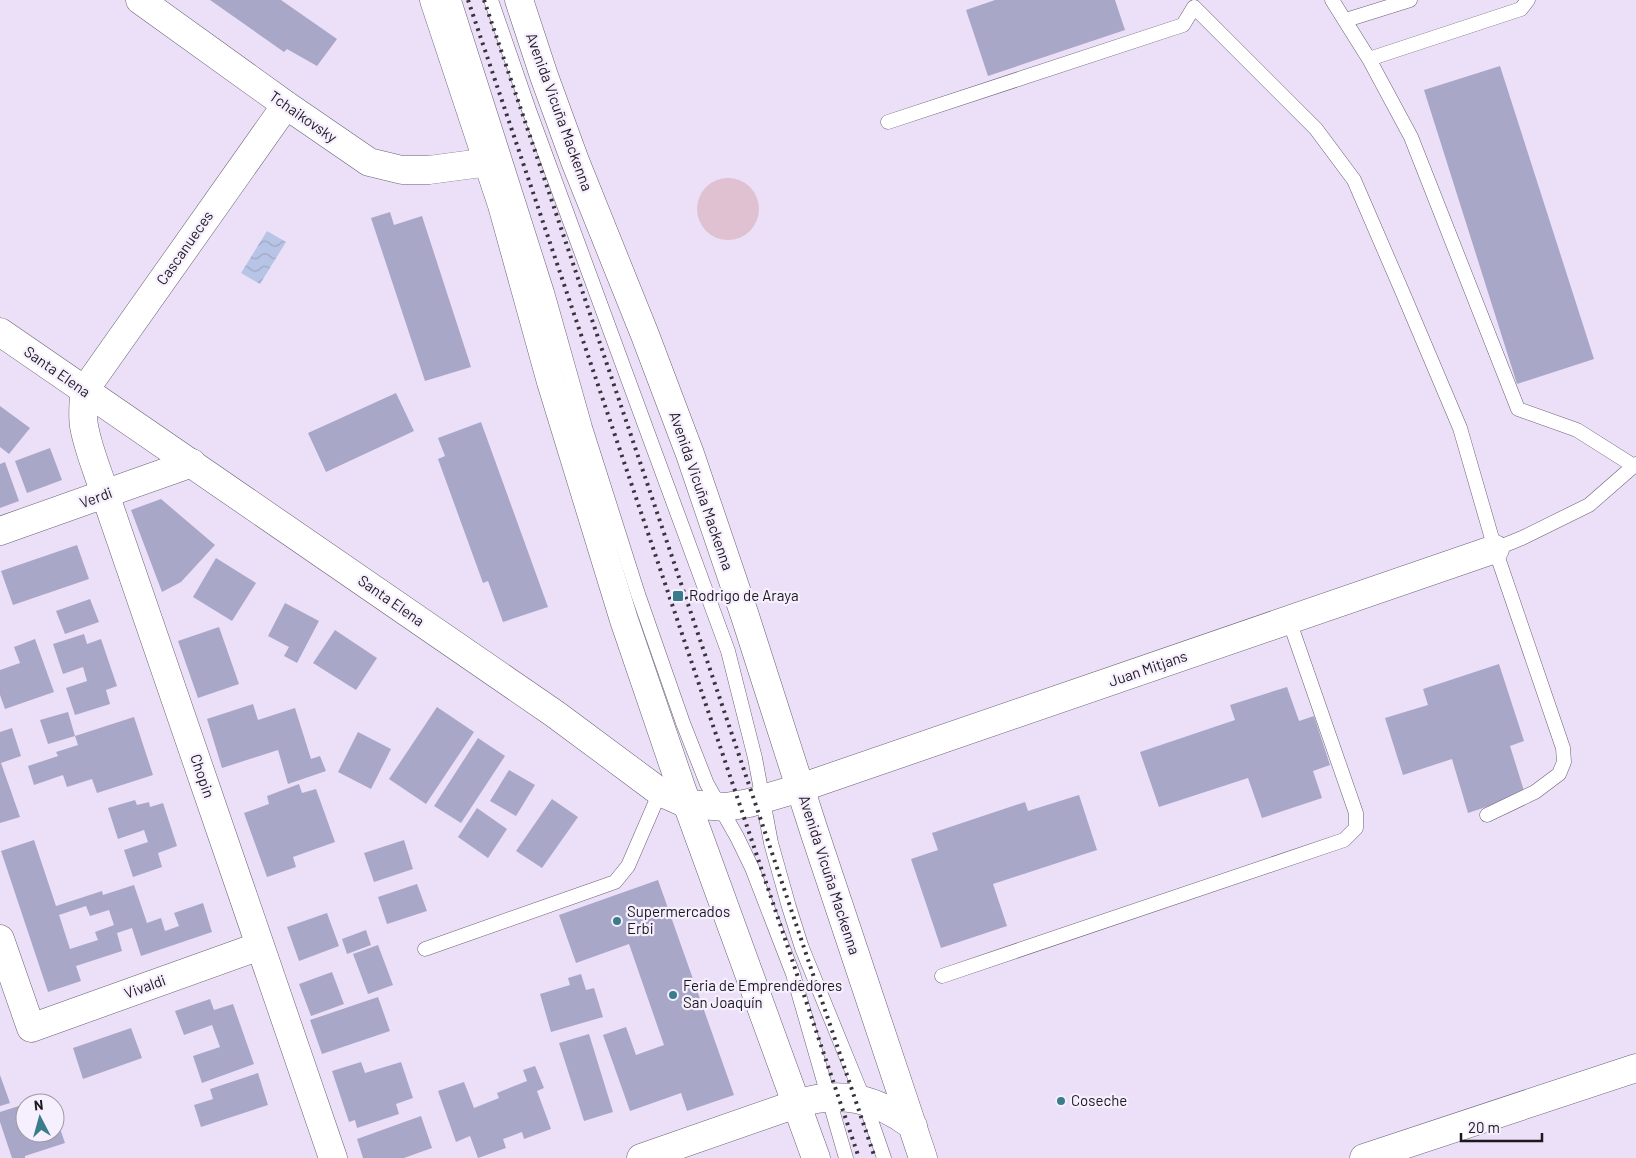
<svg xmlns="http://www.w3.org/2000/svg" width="1636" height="1158" font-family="Barlow,sans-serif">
	<defs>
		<pattern id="water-waves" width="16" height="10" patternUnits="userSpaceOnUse" patternTransform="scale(1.25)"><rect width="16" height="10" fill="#b8c4e5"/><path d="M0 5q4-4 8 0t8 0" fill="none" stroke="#9ea8c4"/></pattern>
	</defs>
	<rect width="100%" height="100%" fill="#ebe0f7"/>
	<path fill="#e0c1d2" d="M697 209a31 31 0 1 1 62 0a31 31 0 1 1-62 0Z"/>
	<path fill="url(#water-waves)" d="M267,231L286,242L260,284L241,273Z"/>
	<path fill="#a9a7c8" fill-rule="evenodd" d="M210,0H281L337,39L317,66L287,49L284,52Z
		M995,0H1115L1125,30L988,76L966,10Z
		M1500,66L1594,359L1517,384L1424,90Z
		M390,212L394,225L422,216L471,367L425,381L371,218Z
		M396,393L414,431L326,472L308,433Z
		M0,406L30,428L9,454L0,447Z
		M481,422L548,607L503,622L488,581L483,583L438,459L445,456L438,438Z
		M50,448L62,480L27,493L15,461Z
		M5,462L19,501L0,508V464Z
		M161,499L215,545L181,582L162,592L131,510Z
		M77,545L89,579L13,605L1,571Z
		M216,558L256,583L232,621L193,597Z
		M90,599L99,622L65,634L56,611Z
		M285,603L319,621L297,663L284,656L289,647L268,636Z
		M219,627L239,684L198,698L178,641Z
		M335,630L377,658L356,690L313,663Z
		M84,634L87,644L101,639L117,686L106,690L110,704L75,715L66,688L87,681L83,667L63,674L53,644Z
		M35,639L54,692L5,709L0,695V670L20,663L14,647Z
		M1499,664L1524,741L1510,746L1525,794L1468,813L1452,759L1403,775L1385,718L1428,705L1423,689Z
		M1287,687L1299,721L1314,716L1330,765L1313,771L1322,798L1262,818L1248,778L1159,807L1140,752L1235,720L1230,705Z
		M253,704L258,720L295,708L311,759L320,756L326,771L288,784L278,750L222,768L207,719Z
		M437,707L474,732L426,804L389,779Z
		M68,712L75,736L134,717L153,775L97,793L92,779L67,787L63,775L34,785L28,766L58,756L56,752L78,745L75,736L48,744L40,720Z
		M12,728L21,756L1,763L20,817L0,823V732Z
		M358,732L391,749L371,789L338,772Z
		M478,738L505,756L461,823L434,806Z
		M509,770L535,785L516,816L490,801Z
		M299,784L302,793L316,789L335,842L293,857L296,867L267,877L244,813L269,804L267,796Z
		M1079,795L1097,850L993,884L1007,926L941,948L911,859L938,850L932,833L1025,802L1028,811Z
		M552,799L578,817L542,868L516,851Z
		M135,800L137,805L149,802L150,807L163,803L177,846L158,853L162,867L133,877L124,850L148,842L144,830L118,839L108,808Z
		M477,808L507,829L488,858L458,837Z
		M34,840L56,906L102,891L103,895L134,885L147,923L161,918L165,931L179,926L174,913L203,903L212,932L141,956L132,928L117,933L122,951L76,966L81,981L48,992L1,851ZM86,906L90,916L109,910L114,925L95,932L98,940L70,949L59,915Z
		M404,840L413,869L374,882L364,853Z
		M658,880L734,1095L687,1111L681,1093L630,1111L603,1035L626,1027L636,1055L664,1045L629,944L576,963L559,915Z
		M417,884L427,911L387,924L378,897Z
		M327,913L339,946L299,961L287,927Z
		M366,930L371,945L347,954L342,939Z
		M378,945L393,985L368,994L353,954Z
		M332,972L344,1004L311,1016L299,984Z
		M581,974L586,990L594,988L603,1017L551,1032L540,994L570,985L568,978Z
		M378,997L390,1031L322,1054L310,1020Z
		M210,999L214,1010L233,1004L254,1064L202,1083L193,1056L220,1047L212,1025L184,1035L175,1011Z
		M131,1028L142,1058L83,1079L73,1048Z
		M589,1034L613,1112L584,1121L559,1043Z
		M361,1062L365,1073L401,1062L413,1098L396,1104L399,1114L357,1128L355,1120L349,1122L332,1071Z
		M535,1066L544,1088L537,1091L551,1129L524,1139L522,1132L503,1139L506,1148L478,1158L470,1136L456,1142L438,1091L464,1082L474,1108L499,1098L497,1093L527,1081L523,1070Z
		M258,1073L268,1105L201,1127L194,1105L213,1099L210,1089Z
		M0,1075L10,1103L0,1106Z
		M25,1104V1133H55V1114L65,1143L25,1156V1158H12L0,1122V1112Z
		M421,1116L432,1148L404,1158H363L357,1139Z"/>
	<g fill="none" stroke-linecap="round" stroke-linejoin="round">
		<g stroke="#6a6174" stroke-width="15">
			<path id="service" d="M454,0L547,292L585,427L638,594L683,723L707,784L737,837L752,868L793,974L846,1158
				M491,0L529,110L728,651L755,758L771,843L789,907L802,948L864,1100L884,1158
				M1332,0L1369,59L1411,137L1518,409L1577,430L1634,466
				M1346,20L1410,0
				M1369,59L1521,9L1528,0
				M888,122L1183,25L1194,7L1316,129L1354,180L1402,291L1460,428L1495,549L1563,748L1564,762L1559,774L1535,792L1487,815
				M1495,549L1522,538L1589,505L1636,464
				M425,949L615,882L628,866L660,792
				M942,976L1344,840L1356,828V813L1289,620"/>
		</g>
		<g stroke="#6a6174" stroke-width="29">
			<path id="minor" d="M140,0L286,105L369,162L402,170H429L489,162
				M286,105L84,391C84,402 82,415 84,426C88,449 98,472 105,494L333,1158
				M0,531L192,463
				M800,788L1495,549
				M0,939L31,1028L260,946
				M641,1158L796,1104
				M1364,1158L1636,1068"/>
		</g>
		<g stroke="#6a6174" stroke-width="29">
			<path id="tertiary" d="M0,332L555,714L660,792L687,804L726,807L749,803L800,788"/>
		</g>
		<g stroke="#6a6174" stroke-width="29">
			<path id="primary" d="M434,0L502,205L551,382L624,620L681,787L816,1158
				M519,0L544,76L575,161L645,335L690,454L745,616L814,831L923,1158
				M796,1104C841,1090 876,1098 913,1126"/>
		</g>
		<use href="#service" stroke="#fff" stroke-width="14"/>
		<use href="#minor" stroke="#fff" stroke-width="28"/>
		<use href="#tertiary" stroke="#fff" stroke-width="28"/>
		<use href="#primary" stroke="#fff" stroke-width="28"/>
		<path stroke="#38333d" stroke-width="4" stroke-dasharray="2.5 5" stroke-linecap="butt" d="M468,0L859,1158
			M484,0L875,1158"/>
	</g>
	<g fill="#397d8c" stroke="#f6effd" stroke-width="2">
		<rect x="672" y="590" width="12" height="12" rx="2.5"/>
		<circle cx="617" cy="921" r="5"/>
		<circle cx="673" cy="995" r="5"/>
		<circle cx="1061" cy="1101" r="5"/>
	</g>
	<g text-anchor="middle" stroke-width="4.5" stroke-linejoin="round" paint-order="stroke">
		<g font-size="15" fill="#1c1820" stroke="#f6effd">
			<text transform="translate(559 112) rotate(70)" y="5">Avenida Vicuña Mackenna</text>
			<text transform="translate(303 117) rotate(35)" y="5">Tchaikovsky</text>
			<text transform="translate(185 248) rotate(-55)" y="5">Cascanueces</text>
			<text transform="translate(57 372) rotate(35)" y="5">Santa Elena</text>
			<text transform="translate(701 491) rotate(71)" y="5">Avenida Vicuña Mackenna</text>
			<text transform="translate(96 498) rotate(-20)" y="5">Verdi</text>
			<text transform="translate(391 601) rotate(35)" y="5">Santa Elena</text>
			<text transform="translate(1148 669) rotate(-19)" y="5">Juan Mitjans</text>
			<text transform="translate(202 776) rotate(71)" y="5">Chopin</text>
			<text transform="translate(829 875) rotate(72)" y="5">Avenida Vicuña Mackenna</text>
			<text transform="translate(145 987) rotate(-20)" y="5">Vivaldi</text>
		</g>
		<g font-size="15" fill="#1c1820" stroke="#f6effd" text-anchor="start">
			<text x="689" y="601">Rodrigo de Araya</text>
			<text x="627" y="917">Supermercados<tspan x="627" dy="17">Erbi</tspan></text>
			<text x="683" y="991">Feria de Emprendedores<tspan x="683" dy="17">San Joaquín</tspan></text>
			<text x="1071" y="1106">Coseche</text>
		</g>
	</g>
	<g transform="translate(40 1118) rotate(354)"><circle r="24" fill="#f6effd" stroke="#9f99a5"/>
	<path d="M0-4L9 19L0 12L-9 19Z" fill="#397d8c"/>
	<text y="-8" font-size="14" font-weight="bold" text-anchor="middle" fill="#1c1820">N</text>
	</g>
	<path d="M1461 1133v8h81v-8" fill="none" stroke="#1c1820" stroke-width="2.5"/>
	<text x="1468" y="1133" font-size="15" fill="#1c1820" stroke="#f6effd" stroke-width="4" paint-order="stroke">20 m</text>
</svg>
